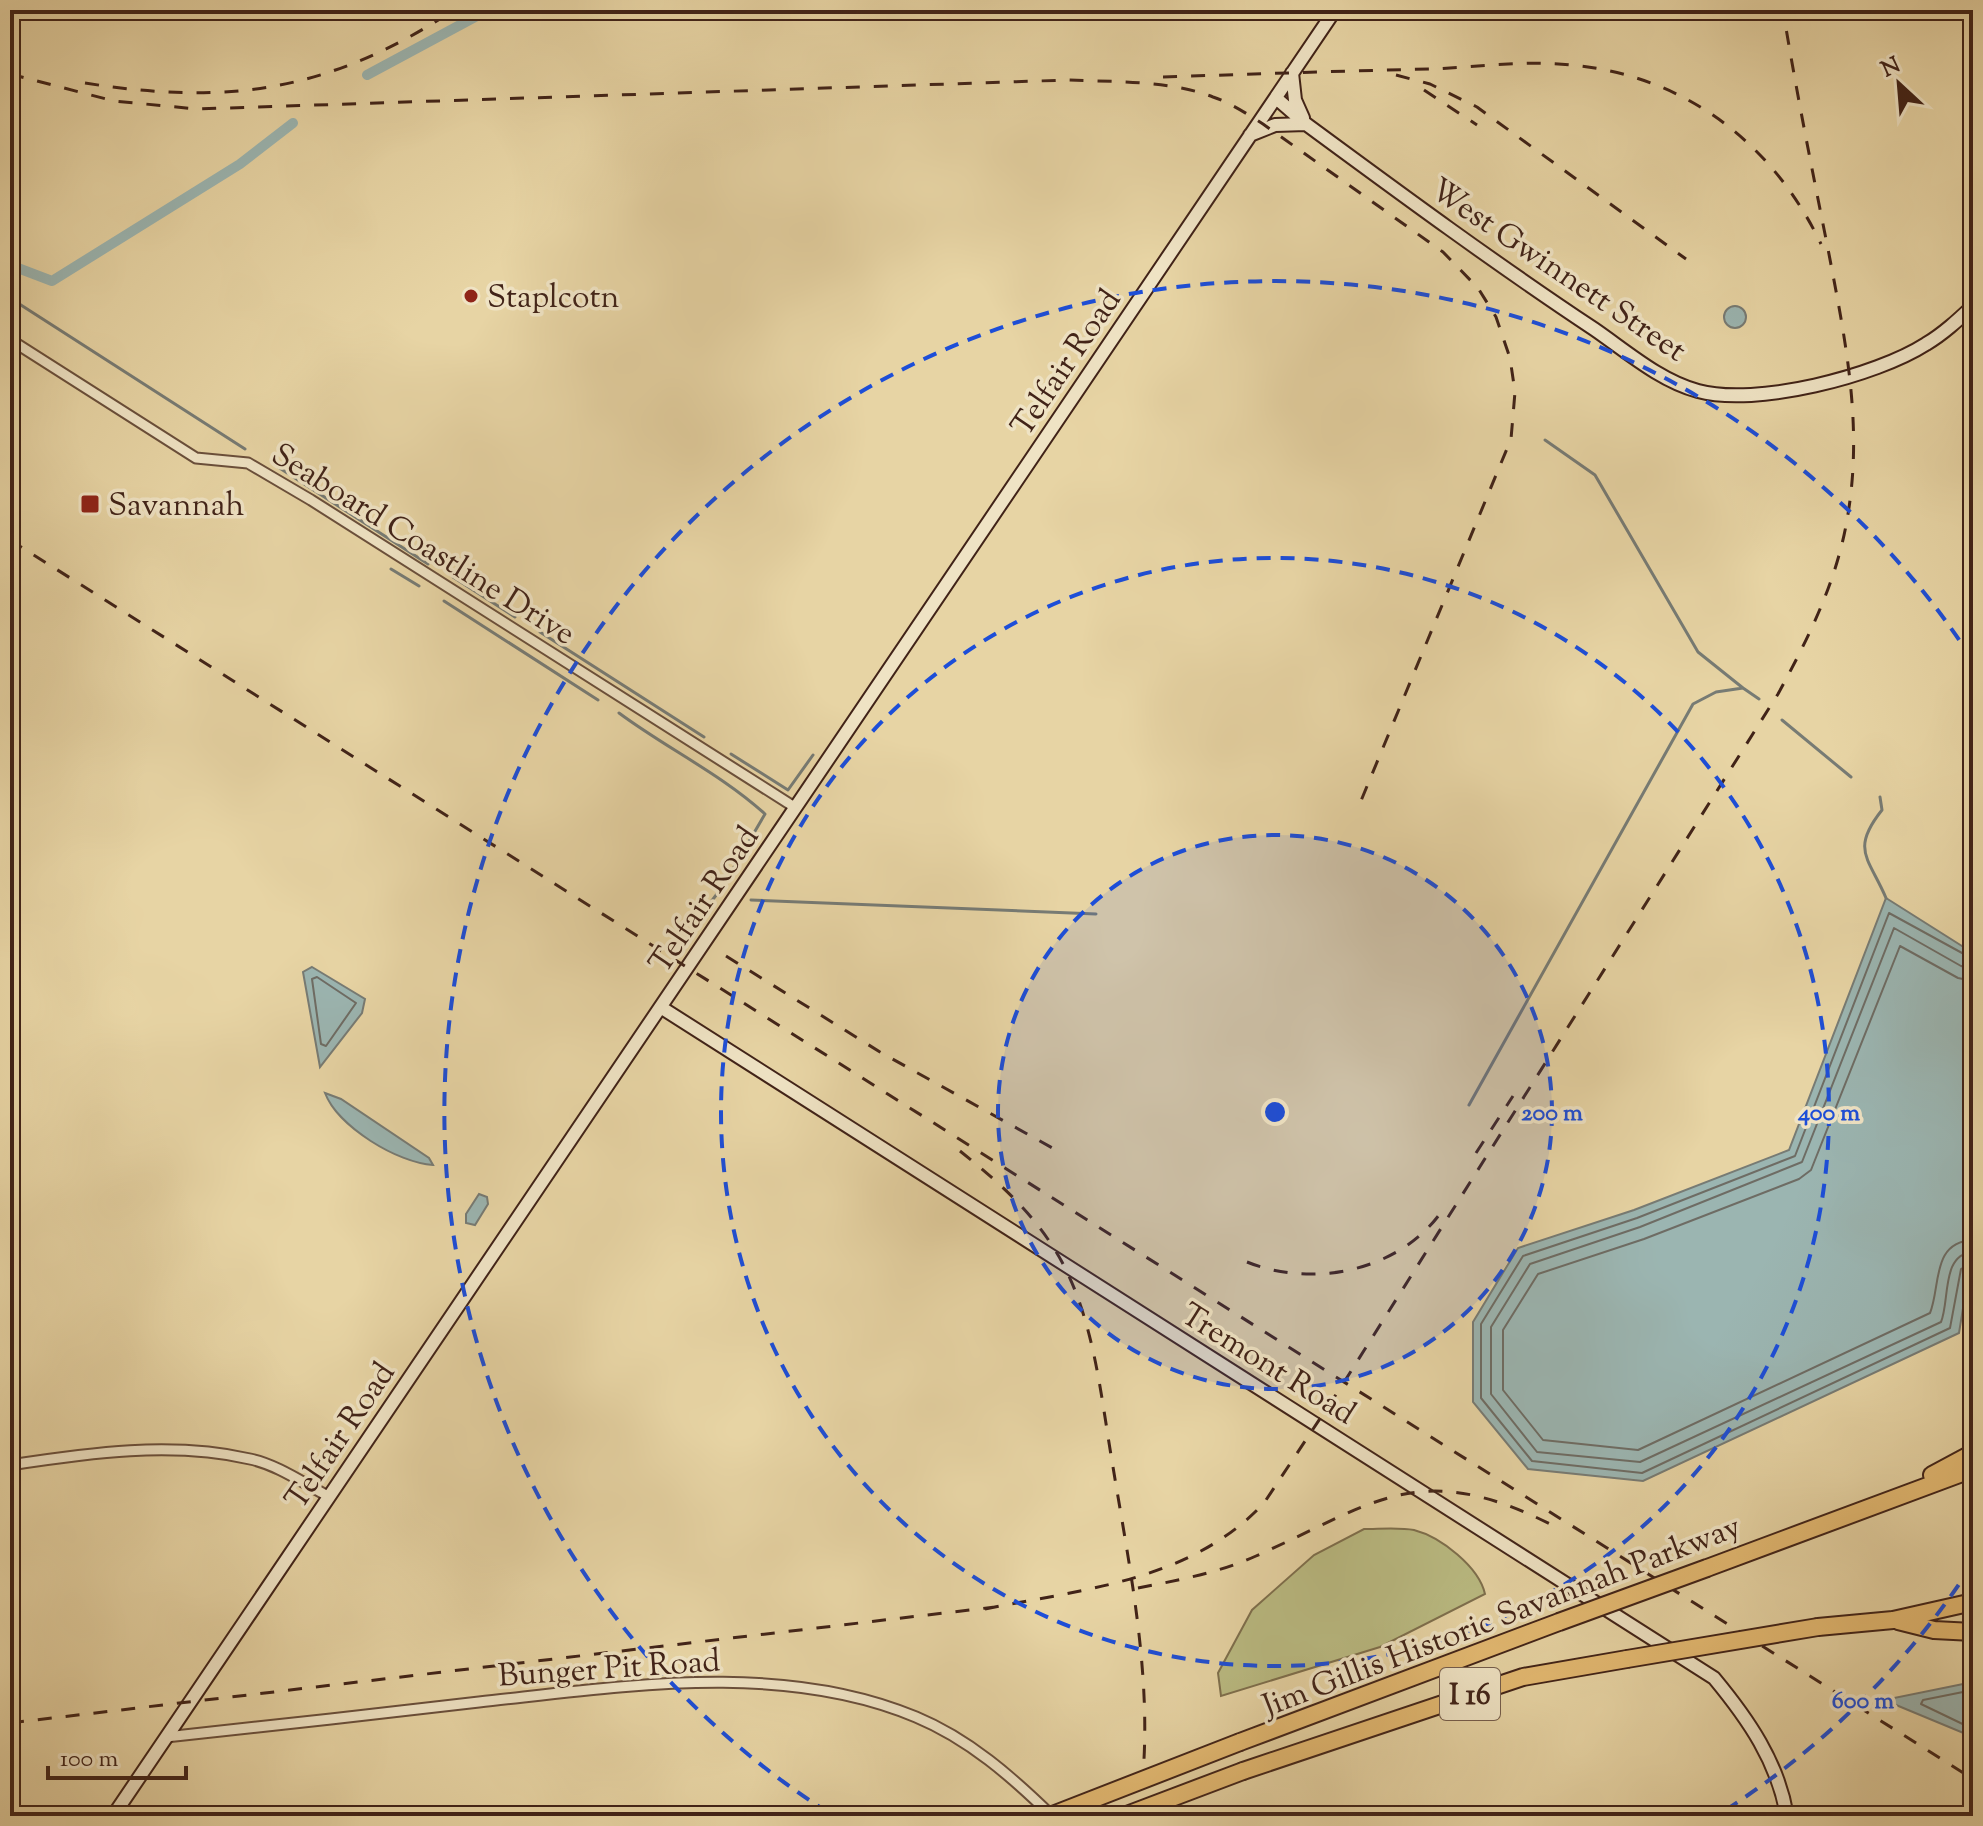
<svg xmlns="http://www.w3.org/2000/svg" width="1983" height="1826" font-family="'Sorts Mill Goudy',serif">
	<rect width="100%" height="100%" fill="#e7d4a4"/>
	<filter id="stains"><feTurbulence type="fractalNoise" baseFrequency=".0025" numOctaves="4"/><feColorMatrix values="0 0 0 0 .2 0 0 0 0 .09 0 0 0 0 .02 0 0 0 .5 -.17"/></filter>
	<radialGradient id="worn" r=".72"><stop offset=".6" stop-color="#630" stop-opacity="0"/><stop offset="1" stop-color="#630" stop-opacity=".3"/></radialGradient>
	<path fill="#babb82" stroke="#7e6f4d" stroke-width="2" d="M1364,1529C1379,1529 1399,1527 1414,1530C1441,1537 1479,1567 1485,1594L1380,1647L1221,1696L1218,1673L1252,1610L1314,1555Z"/>
	<path fill="#9bb5b1" stroke="#777b74" stroke-width="2" d="M1724 317a11 11 0 1 1 22 0a11 11 0 1 1-22 0Z
		M1886,898L1973,953V1247L1959,1333L1643,1481L1528,1469L1473,1402V1322L1518,1248L1634,1210L1789,1150Z
		M312,967L365,999L362,1013L320,1067L303,972Z
		M325,1093L341,1099L429,1158L433,1165C398,1163 338,1127 325,1093Z
		M479,1194L487,1197L488,1204L475,1225L466,1223V1214Z
		M1973,1682V1737L1884,1700Z"/>
	<g fill="none" stroke-linecap="round" stroke-linejoin="round">
		<path stroke="#6e6c64" stroke-width="2" d="M1973,959L1889,913L1795,1156L1637,1218L1523,1256L1481,1324V1398L1532,1461L1642,1473L1950,1328L1961,1269L1973,1262
			M1973,969L1961,966L1894,928L1802,1162L1640,1227L1530,1264L1491,1327V1394L1537,1452L1640,1462L1941,1322C1950,1300 1941,1254 1973,1252
			M317,977L356,1003L326,1046L321,1044L312,979Z
			M1973,981L1958,978L1900,946L1811,1170L1799,1179L1644,1239L1538,1274L1503,1330V1390L1543,1440L1638,1450L1930,1313C1941,1286 1931,1242 1973,1240
			M1973,1690L1923,1700L1921,1704L1973,1729"/>
		<path stroke="#777b74" stroke-width="3" d="M10,298L245,449
			M1545,440L1595,475L1698,652L1743,688
			M278,467L428,564
			M391,569L419,586
			M453,577L515,617
			M444,601L598,700
			M540,632L704,737
			M619,713C666,748 721,774 765,814L723,886L698,919
			M1782,720L1851,777
			M731,754L788,790L813,755
			M1880,797L1882,810C1850,850 1869,858 1886,898
			M751,900L1096,914
			M1469,1105L1693,704L1716,692L1743,688L1759,699"/>
		<path stroke="#9bb5b1" stroke-width="10" d="M367,75L488,10
			M10,265L52,281L240,164L293,123"/>
		<g stroke="#6a4f3b" stroke-width="13">
			<path id="street" d="M17,344L196,458L248,463L311,500L796,808
				M10,1465C88,1453 172,1441 250,1459C278,1465 303,1483 328,1496
				M166,1737C270,1726 375,1714 479,1702C619,1687 781,1660 916,1717C969,1739 1012,1777 1052,1816"/>
		</g>
		<g stroke="#412318" stroke-width="16">
			<path id="secondary" d="M1292,73L1295,100L1303,118
				M1276,98L1306,124C1401,194 1496,264 1594,329C1626,351 1660,381 1698,391C1756,407 1876,376 1926,344C1943,334 1958,320 1973,306
				M1250,135L1275,125L1306,124
				M662,1008L1714,1678C1748,1719 1778,1762 1787,1816
				M113,1816L1335,10"/>
		</g>
		<g stroke="#412318" stroke-width="20">
			<path id="highway" d="M1932,1475L1973,1453
				M1707,1568L1973,1469
				M1898,1621L1934,1630L1973,1632
				M1818,1627L1893,1620L1973,1602
				M1240,1742L1559,1622
				M1243,1771L1523,1677L1627,1659"/>
		</g>
		<use href="#street" stroke="#efe3c4" stroke-width="9"/>
		<use href="#secondary" stroke="#efe3c4" stroke-width="12"/>
		<use href="#highway" stroke="#e4ba72" stroke-width="16"/>
		<path stroke="#412318" stroke-width="3" stroke-dasharray="14 14" stroke-linecap="butt" d="M10,74L114,101L197,109L1068,80C1115,82 1169,80 1213,97C1231,103 1247,114 1263,124L1443,252L1478,288L1496,317L1510,358L1515,392L1511,439L1358,808
			M1396,75L1430,84L1477,107L1686,259
			M1163,77C1253,74 1342,71 1431,69C1477,67 1526,60 1571,65C1684,75 1773,143 1821,244
			M85,83C230,106 330,91 454,10
			M1424,90L1477,125
			M10,540L1973,1779
			M726,956L880,1052L1056,1150
			M960,1151C1000,1183 1037,1216 1062,1262C1095,1324 1101,1398 1113,1467C1132,1582 1157,1700 1138,1816
			M1476,1153L1513,1096
			M1247,1262C1311,1288 1396,1272 1439,1215
			M1138,1588C1179,1580 1218,1573 1256,1556C1375,1503 1418,1458 1550,1524
			M985,1609C1084,1589 1191,1581 1264,1503L1341,1387L1778,694C1809,637 1838,579 1848,514C1863,423 1845,338 1828,249C1812,169 1796,90 1783,10
			M10,1723L995,1607"/>
		<g stroke="#412318" stroke-width="20" stroke-linecap="butt">
			<path id="highway-bridge" d="M1559,1622L1707,1568
				M1627,1659L1818,1627
				M1050,1816L1240,1742
				M1124,1816L1243,1771"/>
		</g>
		<use href="#highway-bridge" stroke="#e4ba72" stroke-width="16"/>
	</g>
	<circle cx="1275" cy="1112" r="277" fill="#1d4ed8" fill-opacity=".12"/>
	<g fill="none" stroke="#1d4ed8" stroke-width="4" stroke-dasharray="14 10">
		<circle cx="1275" cy="1112" r="277"/>
		<circle cx="1275" cy="1112" r="554"/>
		<path d="M1972 1565A831 831 0 0 1 1721 1813M829 1813A831 831 0 1 1 1972 659"/>
	</g>
	<g fill="#8f2418" stroke="#efe3c4" stroke-width="3">
		<circle cx="471" cy="296" r="8"/>
		<rect x="80" y="494" width="20" height="20" rx="4"/>
	</g>
	<g text-anchor="middle" stroke-width="7" stroke-linejoin="round" paint-order="stroke">
		<rect fill="#efe3c4" stroke="#755d4c" stroke-width="2" x="1440" y="1668" width="60" height="52" rx="6"/>
		<g font-size="30" font-weight="bold" fill="#412318">
			<text x="1470" y="1704">I 16</text>
		</g>
		<g font-size="32" fill="#412318" stroke="#efe3c4">
			<text transform="translate(1559 269) rotate(34)" y="11">West Gwinnett Street</text>
			<text transform="translate(1065 362) rotate(-56)" y="11">Telfair Road</text>
			<text transform="translate(424 543) rotate(32)" y="11">Seaboard Coastline Drive</text>
			<text transform="translate(703 899) rotate(-56)" y="11">Telfair Road</text>
			<text transform="translate(1269 1363) rotate(32)" y="11">Tremont Road</text>
			<text transform="translate(339 1435) rotate(-56)" y="11">Telfair Road</text>
			<text transform="translate(1501 1615) rotate(-21)" y="11">Jim Gillis Historic Savannah Parkway</text>
			<text transform="translate(609 1667) rotate(-4)" y="11">Bunger Pit Road</text>
		</g>
		<g font-size="32" fill="#412318" stroke="#efe3c4" text-anchor="start">
			<text x="487" y="307">Staplcotn</text>
			<text x="108" y="515">Savannah</text>
		</g>
	</g>
	<circle cx="1275" cy="1112" r="12" fill="#1d4ed8" stroke="#efe3c4" stroke-width="4"/>
	<g font-size="24" text-anchor="middle" font-weight="bold" fill="#1d4ed8" stroke="#efe3c4" stroke-width="7" stroke-linejoin="round" paint-order="stroke">
		<text x="1552" y="1120">200 m</text>
		<text x="1829" y="1120">400 m</text>
		<text x="1863" y="1708">600 m</text>
	</g>
	<rect width="1983" height="1826" fill="none" stroke="#e7d4a4" stroke-width="40"/>
	<rect x="12" y="12" width="1959" height="1802" fill="none" stroke="#412318" stroke-width="4"/>
	<rect x="20" y="20" width="1943" height="1786" fill="none" stroke="#412318" stroke-width="2"/>
	<g transform="translate(1899 84) rotate(334)" stroke="#efe3c4" stroke-width="6" paint-order="stroke">
	<path d="M0-6L14 30L0 20L-14 30Z" fill="#412318"/>
	<text y="-12" font-size="22" font-weight="bold" text-anchor="middle" fill="#412318">N</text>
	</g>
	<path d="M48 1766v12h138v-12" fill="none" stroke="#412318" stroke-width="4"/>
	<text x="60" y="1766" font-size="24" fill="#412318" stroke="#efe3c4" stroke-width="6" paint-order="stroke">100 m</text>
	<rect width="100%" height="100%" filter="url(#stains)"/>
	<rect width="100%" height="100%" fill="url(#worn)"/>
</svg>
